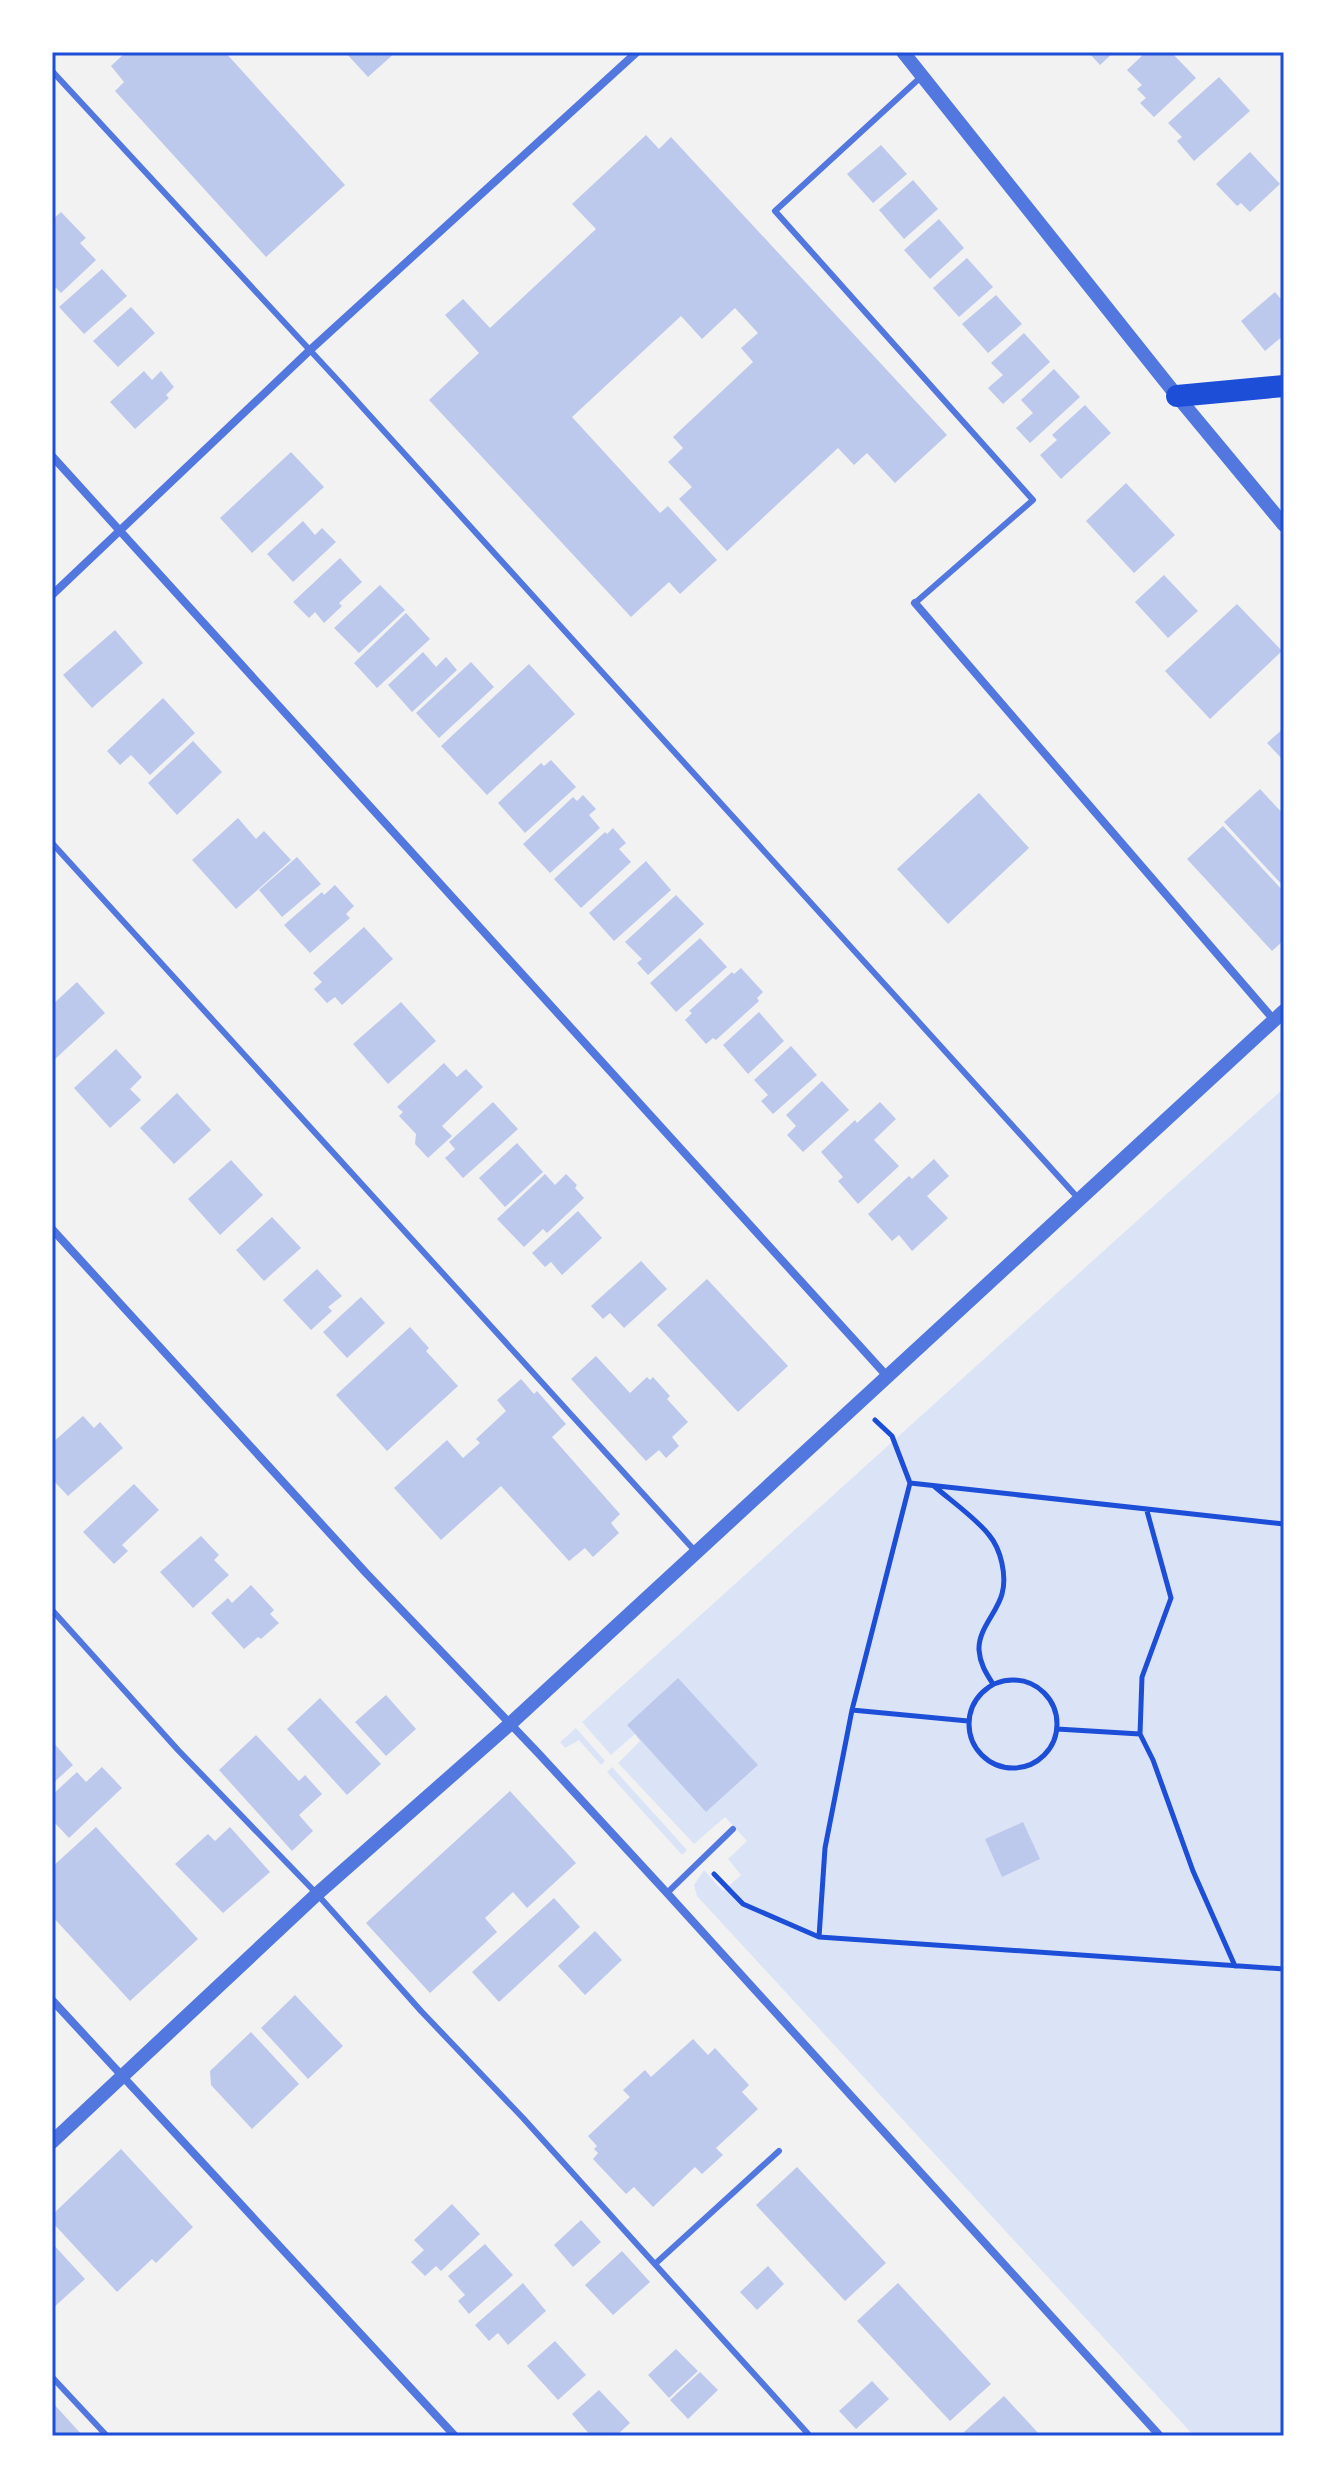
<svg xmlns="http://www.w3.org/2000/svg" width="1336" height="2488" font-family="'IBM Plex Sans',sans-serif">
	<rect width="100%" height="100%" fill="#f2f2f2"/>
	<path fill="#dbe4f7" d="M1284,1088V2436H1194L697,1896L694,1885L704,1870L723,1891L741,1875L728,1859L747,1841L725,1817L694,1844L618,1763L640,1741L635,1734L611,1755L582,1722Z
		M576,1728L605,1761L601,1765L579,1740L565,1748L560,1742Z
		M612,1767L687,1850L682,1855L607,1772Z"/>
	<path fill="#bdc9ec" d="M126,52H225L345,185L266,257L115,91L124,82L111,66Z
		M345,52H396L368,77Z
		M1088,52H1114L1100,65Z
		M1146,52H1171L1196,78L1154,117L1140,103L1146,98L1137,89L1142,85L1127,70Z
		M1219,77L1250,111L1194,161L1177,141L1182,137L1168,123Z
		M646,135L659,149L671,137L947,435L895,483L867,453L854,465L838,448L727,551L679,499L692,487L668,462L683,448L673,437L753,362L741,348L758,333L735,308L702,339L681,316L572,417L660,513L668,506L717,560L680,594L669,582L631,617L429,400L479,353L445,315L463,299L490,328L596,229L572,204Z
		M881,145L907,174L873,203L847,174Z
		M1250,152L1280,184L1250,212L1241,203L1237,206L1216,184Z
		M913,180L938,209L904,239L879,210Z
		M61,212L86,238L80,243L96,260L61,293L52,284V220Z
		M939,219L964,248L930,279L904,250Z
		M967,258L993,287L959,317L933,288Z
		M102,269L127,296L84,334L59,307Z
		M1275,292L1284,303V335L1265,351L1241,321Z
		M996,295L1022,324L988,353L962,324Z
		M131,307L155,333L118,367L93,341Z
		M1024,333L1050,362L1003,404L988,388L1003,375L991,363Z
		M1054,369L1080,397L1030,443L1016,428L1033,413L1021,400Z
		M144,371L152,380L161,371L174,387L166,395L169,398L135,429L110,402Z
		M1085,405L1111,433L1061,479L1040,455L1057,440L1052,435Z
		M291,452L324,487L252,553L220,518Z
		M1126,483L1175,535L1134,573L1086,521Z
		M303,521L315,535L322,528L336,542L293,582L267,554Z
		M340,558L362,582L339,603L342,606L324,623L315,612L309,618L293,602Z
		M1164,575L1198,611L1168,638L1135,602Z
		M380,585L405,610L359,653L334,628Z
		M1237,604L1282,651L1210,719L1165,671Z
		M406,613L430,639L377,688L354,663Z
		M115,630L143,663L92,708L63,675Z
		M423,652L436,667L446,657L457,670L412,712L388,685Z
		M471,662L494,687L439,738L416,713Z
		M529,664L575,714L487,795L441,746Z
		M163,698L195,733L150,775L131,755L120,765L107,751Z
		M1284,728V761L1267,743Z
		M193,741L222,772L177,815L148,783Z
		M551,760L576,787L525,833L498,803L541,763L544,766Z
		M1260,789L1284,815V887L1224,822Z
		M979,793L1029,848L948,924L897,869Z
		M583,795L596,809L589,815L600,828L550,873L523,844L573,797L577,801Z
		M238,818L256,839L264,831L291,860L236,909L192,860Z
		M1223,826L1284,892V940L1272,951L1187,859Z
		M613,828L626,843L619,849L631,862L581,908L554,879L605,832L607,834Z
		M297,857L321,884L282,917L259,890Z
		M646,861L671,890L614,941L589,913Z
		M335,885L354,906L346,914L350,918L310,953L284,925L322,892L324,895Z
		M676,895L704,924L648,975L637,963L642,959L625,942Z
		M364,927L393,959L342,1005L335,997L327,1003L314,989L322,982L313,973Z
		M700,938L727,967L676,1012L650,983Z
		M741,968L763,992L757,998L759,1001L716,1040L713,1038L706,1044L685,1020L692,1013L689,1011L732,972L734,974Z
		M77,982L105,1013L54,1060L52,1005Z
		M401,1002L436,1041L388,1084L353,1044Z
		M759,1012L784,1041L748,1074L723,1045Z
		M791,1046L817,1075L773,1114L761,1101L768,1095L754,1080Z
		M116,1049L142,1077L130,1089L141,1100L110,1128L74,1088Z
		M444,1063L457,1077L466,1069L483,1087L442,1126L452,1136L428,1158L415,1144L416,1134L399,1116L403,1112L397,1107Z
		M822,1081L849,1110L803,1152L787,1135L796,1126L786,1115Z
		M177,1093L211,1130L174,1164L140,1128Z
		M493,1102L518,1129L463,1178L445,1158L455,1149L449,1142Z
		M880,1102L896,1119L874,1140L899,1166L858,1204L838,1181L843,1177L821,1152L855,1120L857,1123Z
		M517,1143L543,1172L505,1207L479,1178Z
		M934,1159L949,1176L927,1196L948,1218L912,1251L899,1235L892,1241L868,1214L909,1176L912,1179Z
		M231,1160L263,1195L220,1235L188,1199Z
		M545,1174L555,1185L566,1174L577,1185L575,1188L584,1198L547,1233L543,1229L524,1247L497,1219Z
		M578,1211L602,1238L562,1275L551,1262L545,1267L532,1253Z
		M272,1217L301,1248L264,1281L236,1250Z
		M641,1261L667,1289L624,1328L610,1313L603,1319L591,1306Z
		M317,1269L342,1296L328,1307L332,1311L311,1330L283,1300Z
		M707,1279L788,1366L738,1412L657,1325Z
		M361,1297L385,1323L347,1358L323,1332Z
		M410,1327L429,1348L426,1351L458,1386L387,1451L336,1395Z
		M596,1356L630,1393L647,1377L650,1380L653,1377L670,1396L667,1399L688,1422L672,1437L679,1446L666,1458L659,1450L646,1461L571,1379Z
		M521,1379L534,1394L537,1391L566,1424L552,1437L620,1514L611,1523L619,1533L593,1557L585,1548L569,1561L501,1486L441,1540L394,1488L447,1440L463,1458L480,1443L476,1439L506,1411L497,1400Z
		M83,1416L94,1428L100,1422L123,1448L68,1496L52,1479V1443Z
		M134,1484L159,1510L122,1545L128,1551L114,1564L83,1532Z
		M201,1536L219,1555L214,1560L229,1575L193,1608L160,1572Z
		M251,1585L274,1610L270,1614L279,1623L261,1639L258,1637L244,1649L211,1613L228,1598L232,1603Z
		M678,1678L758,1765L706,1812L627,1725Z
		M386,1695L416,1729L386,1756L355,1722Z
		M320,1698L381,1764L347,1795L287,1729Z
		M256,1735L299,1781L305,1775L322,1794L299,1815L313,1831L292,1851L219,1770Z
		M52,1741L73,1765L52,1784Z
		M102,1767L122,1788L69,1838L52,1820V1795L77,1772L86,1782Z
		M510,1791L576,1863L527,1908L513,1892L485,1918L497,1932L430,1993L366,1923Z
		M1023,1822L1040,1859L1002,1877L985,1839Z
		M96,1827L198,1939L130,2001L52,1916V1867Z
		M230,1827L270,1872L223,1913L175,1864L208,1834L215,1841Z
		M554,1898L580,1927L499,2002L472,1972Z
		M595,1931L622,1960L585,1995L558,1966Z
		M295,1995L343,2046L308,2079L261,2028Z
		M251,2032L299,2084L252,2129L211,2085L210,2071Z
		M693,2039L708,2055L715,2048L749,2085L742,2092L758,2109L716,2148L723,2155L702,2174L695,2167L653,2207L634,2187L626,2194L593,2159L598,2153L594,2149L597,2146L588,2136L630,2097L623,2090L645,2070L651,2077Z
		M121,2149L193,2227L156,2263L152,2259L117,2292L52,2222V2215Z
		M797,2167L886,2263L845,2301L756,2205Z
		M452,2204L480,2234L441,2271L436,2266L425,2276L411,2262L424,2250L414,2240Z
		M581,2220L601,2242L573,2267L554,2245Z
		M52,2243L85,2279L52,2309Z
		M485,2244L513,2275L469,2314L458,2301L465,2295L448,2276Z
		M622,2251L650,2282L613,2315L585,2285Z
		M768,2266L784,2284L757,2310L740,2292Z
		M523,2283L546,2311L508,2345L498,2333L489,2341L475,2325Z
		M898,2283L991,2384L950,2421L857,2321Z
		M555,2341L586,2375L558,2400L527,2366Z
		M676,2349L698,2371L669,2398L648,2375Z
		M700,2372L718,2390L688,2419L670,2400Z
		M872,2381L889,2399L856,2429L839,2411Z
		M599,2390L630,2423L616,2436H591L572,2414Z
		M1004,2396L1041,2436H967L964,2432Z
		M52,2402L83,2436H52Z"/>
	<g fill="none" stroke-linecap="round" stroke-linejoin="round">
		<path stroke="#1d4ed8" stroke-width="5" d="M875,1420L892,1436L910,1483L1284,1524
			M934,1486C950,1500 977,1519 989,1535C1001,1549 1007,1576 1002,1594C997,1613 978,1629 979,1650C980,1664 986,1673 993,1684
			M1147,1511L1171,1598L1142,1677L1140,1734L1153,1760L1193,1871L1235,1966
			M969 1724a44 44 0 1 1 88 0a44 44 0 1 1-88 0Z
			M852,1710L968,1721
			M1057,1729L1140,1734
			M714,1874L743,1904L819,1937L1284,1969
			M819,1937L825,1848L852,1710L910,1483"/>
		<path stroke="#5277de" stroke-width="6" d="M52,71L344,387L1078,1198
			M915,603L1033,500L775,211L922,76
			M52,843L695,1551
			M52,1610L178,1750L317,1894L421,2011L523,2118L810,2436
			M667,1893L733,1829
			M655,2264L779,2151
			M52,2377L107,2436"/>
		<path stroke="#5277de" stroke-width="8" d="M52,456L886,1375
			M52,595L309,351L637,52
			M915,603L1274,1020
			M52,1229L367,1574L539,1754L667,1893L1160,2436
			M52,2000L455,2436"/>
		<path stroke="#5277de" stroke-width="14" d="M903,52L1177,396L1284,525
			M52,2142L317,1894L510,1724L1284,1011"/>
		<path stroke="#1d4ed8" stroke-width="22" d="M1177,396L1284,386"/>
	</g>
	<rect width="1336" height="2488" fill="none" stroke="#ffffff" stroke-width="108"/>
	<rect x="54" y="54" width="1228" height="2380" fill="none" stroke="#1d4ed8" stroke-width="3"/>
</svg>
